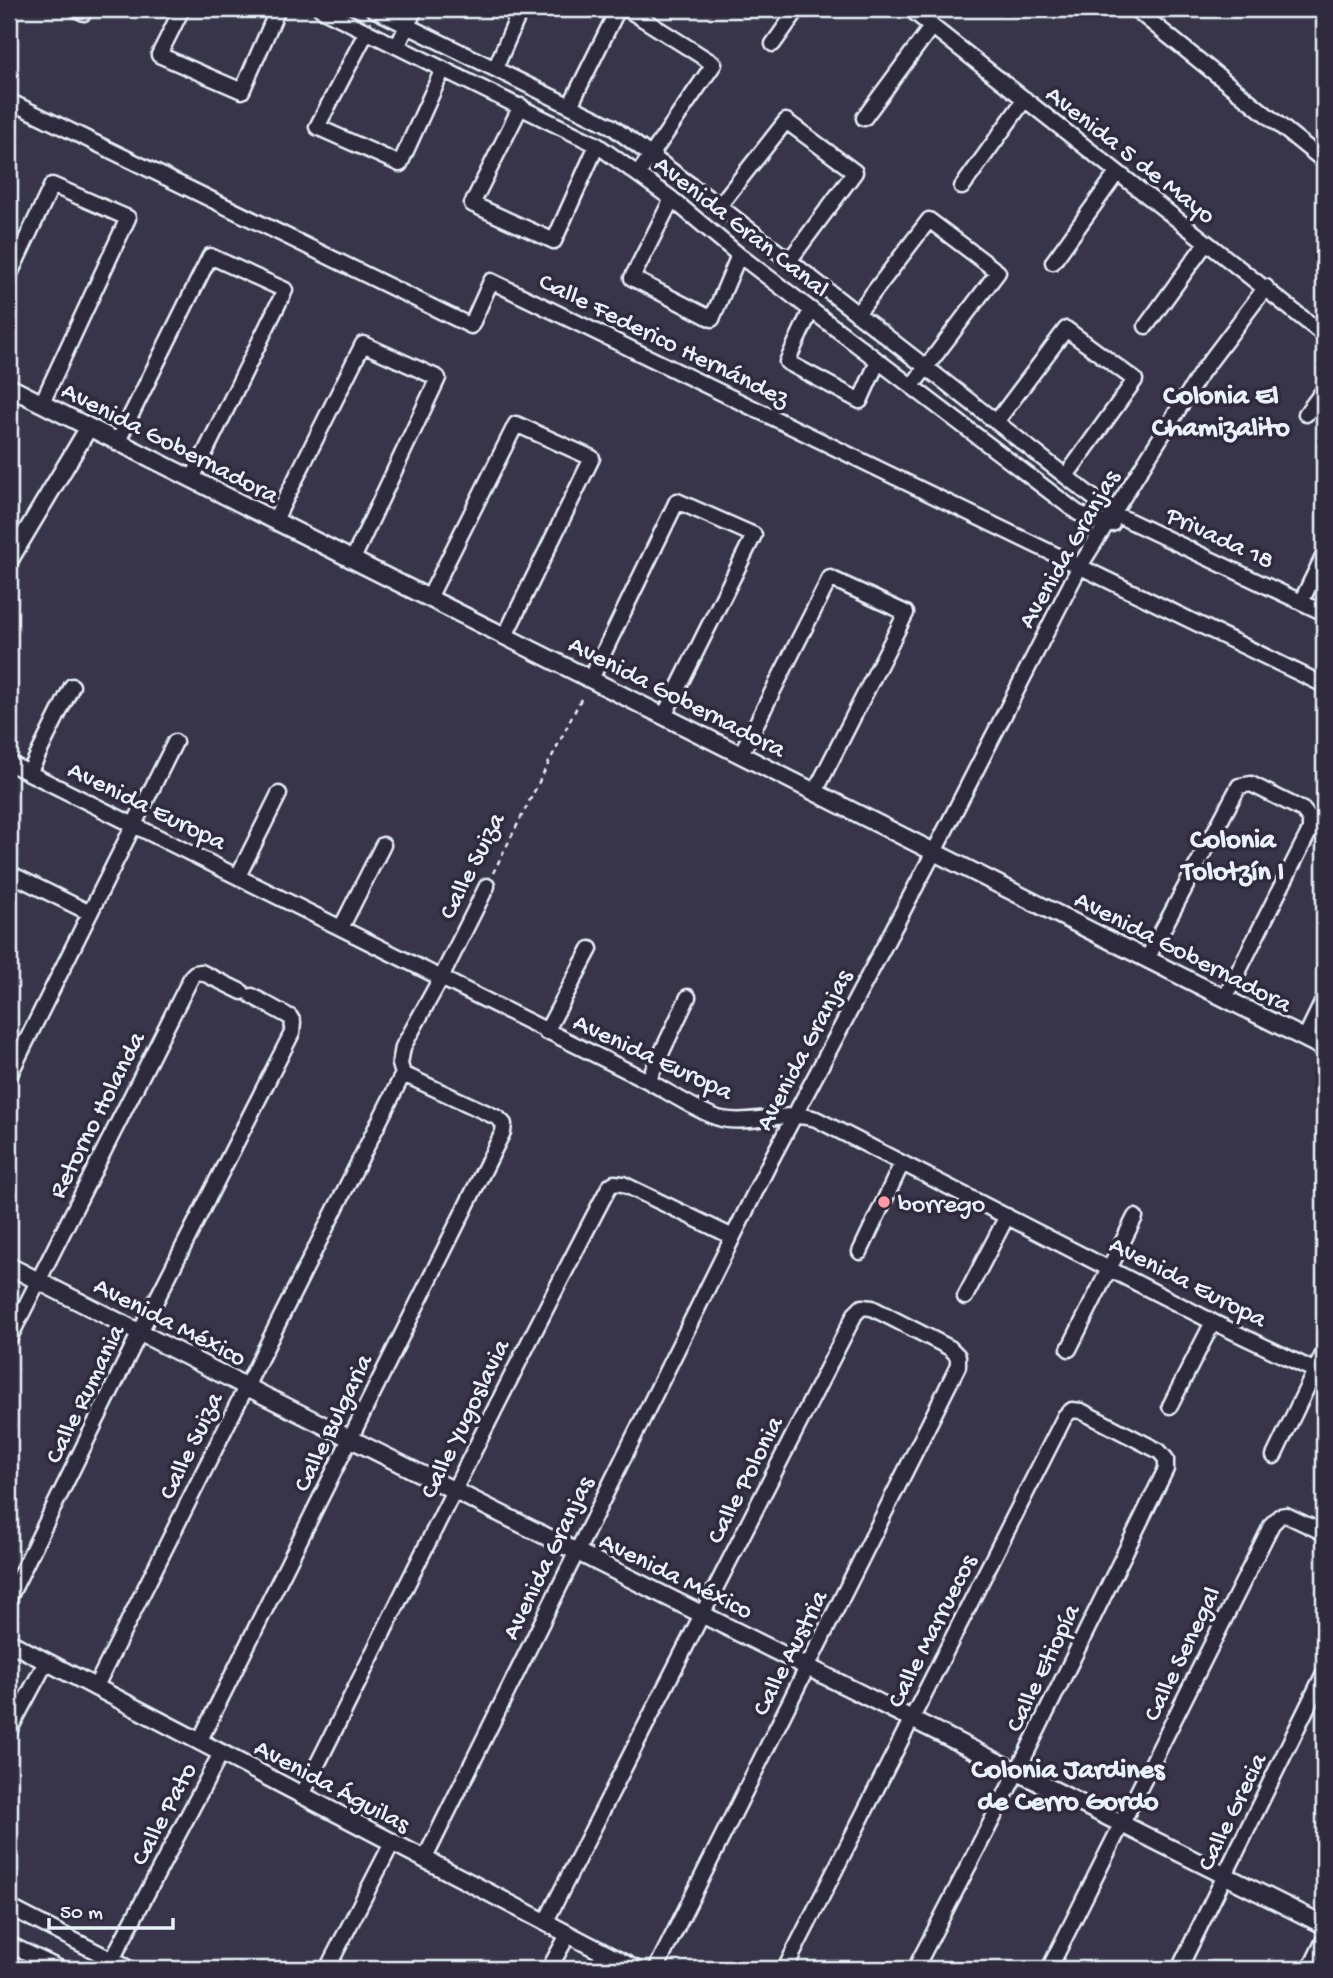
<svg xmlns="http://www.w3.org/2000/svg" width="1333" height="1978" font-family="'Gochi Hand',sans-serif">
	<rect width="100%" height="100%" fill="#38354a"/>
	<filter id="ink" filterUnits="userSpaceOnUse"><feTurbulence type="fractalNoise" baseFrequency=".0143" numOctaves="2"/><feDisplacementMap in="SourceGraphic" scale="14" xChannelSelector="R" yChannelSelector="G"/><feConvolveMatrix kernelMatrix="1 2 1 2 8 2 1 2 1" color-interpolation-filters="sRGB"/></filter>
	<g filter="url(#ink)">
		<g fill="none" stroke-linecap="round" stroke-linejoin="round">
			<g stroke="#e8f1f8" stroke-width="19">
				<path id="minor" d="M76,9L84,13L86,9
					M182,9L159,55L242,91L278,9
					M321,9L597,145L672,199L739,255L1078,513L1105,524H1112
					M373,9L611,126L719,206L1113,513L1324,613
					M627,9L714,64L638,174
					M910,9L1324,335
					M1135,9L1324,161
					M367,31L317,127L400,164L443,69
					M773,44L798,9
					M398,45L415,9
					M495,69L521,9
					M9,101L471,326L491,281L1324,685
					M521,106L472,204L554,241L597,145
					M570,106L618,9
					M864,118L932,26
					M962,187L1025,99
					M672,199L632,278L712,319L739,255
					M719,206L786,121L855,172L789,261
					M1053,262L1117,173
					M9,276L52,185L128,218L42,403
					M811,310L787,362L860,401L878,361
					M857,314L929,220L998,272L912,386
					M1146,326L1206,243
					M1306,414L1324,390
					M996,422L1066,329L1135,380L1066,476
					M118,441L210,256L285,290L192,479
					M275,520L363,344L438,378L353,559
					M429,598L516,424L592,458L505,636
					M1302,600L1324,555
					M591,679L677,501L754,535L664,716
					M741,754L830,578L906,613L815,792
					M9,763L648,1081C665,1090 706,1116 722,1119C753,1125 785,1110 816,1119L1213,1322L1324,1375
					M29,773L72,686
					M9,873L90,913
					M238,876L279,794
					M341,928L383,845
					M1147,959L1239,786L1251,784L1303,810L1310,819V830L1225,998
					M546,1032L590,949
					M1305,1038L1324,999
					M9,1076L175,742
					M648,1081L688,997
					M860,1252L902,1163
					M965,1297L1007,1216
					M9,1339L192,976L195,973L201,972L242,992
					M1069,1349L1135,1217
					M1170,1406L1213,1322
					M1274,1456L1324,1352
					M9,1598L140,1332L292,1033L293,1022L290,1017L252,996
					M95,1688L403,1074L400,1064L403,1047L441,978L487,886
					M9,1731L46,1662
					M199,1742L503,1132L504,1124L498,1118L403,1074
					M302,1795C404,1592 503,1388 609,1187L614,1183L623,1184L733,1237
					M424,1860L772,1158L934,852L1080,566L1201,373L1266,287
					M9,1907L130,1969
					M545,1923L855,1314L862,1307L872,1308L950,1348L958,1356V1366L656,1969
					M9,1944L61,1969
					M107,1969L221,1753
					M327,1969L392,1843
					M549,1969L568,1935
					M785,1969L1065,1416L1072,1410L1081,1411L1159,1451L1166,1459V1469L1017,1772L915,1969
					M1049,1969L1272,1524L1280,1516L1286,1515L1324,1533
					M1179,1969L1324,1673
					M1310,1969L1324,1940"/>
			</g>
			<g stroke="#e8f1f8" stroke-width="21">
				<path id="tertiary" d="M9,387L1324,1048
					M9,561L89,427
					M9,1266L245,1386L1324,1925
					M9,1642L635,1969"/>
			</g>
			<path stroke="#e8f1f8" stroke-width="2.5" stroke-dasharray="5 5" stroke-linecap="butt" d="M493,873L583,695"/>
			<use href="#minor" stroke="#2f2a3d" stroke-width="14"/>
			<use href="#tertiary" stroke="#2f2a3d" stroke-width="16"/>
		</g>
	</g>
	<circle fill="#ff9aa2" stroke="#2f2a3d" stroke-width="2.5" cx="884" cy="1202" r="7"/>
	<g text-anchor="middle" stroke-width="7" stroke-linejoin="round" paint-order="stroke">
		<g font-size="26" fill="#e8f1f8" stroke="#2f2a3d">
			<text transform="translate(1132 153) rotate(38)" y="9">Avenida 5 de Mayo</text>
			<text transform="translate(743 225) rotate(38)" y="9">Avenida Gran Canal</text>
			<text transform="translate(665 338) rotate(26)" y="9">Calle Federico Hernández</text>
			<text transform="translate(171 441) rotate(27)" y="9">Avenida Gobernadora</text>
			<text transform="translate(1221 536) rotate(25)" y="9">Privada 18</text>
			<text transform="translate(1067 548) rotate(-60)" y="9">Avenida Granjas</text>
			<text transform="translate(678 695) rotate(27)" y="9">Avenida Gobernadora</text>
			<text transform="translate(148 804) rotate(26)" y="9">Avenida Europa</text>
			<text transform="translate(470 865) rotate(-63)" y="9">Calle Suiza</text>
			<text transform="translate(1184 950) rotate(27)" y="9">Avenida Gobernadora</text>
			<text transform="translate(802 1049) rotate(-62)" y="9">Avenida Granjas</text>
			<text transform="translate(654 1055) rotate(25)" y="9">Avenida Europa</text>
			<text transform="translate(95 1114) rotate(-63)" y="9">Retorno Holanda</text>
			<text transform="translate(1189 1280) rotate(27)" y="9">Avenida Europa</text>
			<text transform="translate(171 1320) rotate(27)" y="9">Avenida México</text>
			<text transform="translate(83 1393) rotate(-64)" y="9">Calle Rumania</text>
			<text transform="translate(463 1418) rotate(-64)" y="9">Calle Yugoslavia</text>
			<text transform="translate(331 1422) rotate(-64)" y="9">Calle Bulgaria</text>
			<text transform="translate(189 1445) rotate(-64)" y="9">Calle Suiza</text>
			<text transform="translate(743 1479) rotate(-63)" y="9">Calle Polonia</text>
			<text transform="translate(546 1557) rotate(-64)" y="9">Avenida Granjas</text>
			<text transform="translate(677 1574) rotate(26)" y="9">Avenida México</text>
			<text transform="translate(930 1630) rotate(-63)" y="9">Calle Marruecos</text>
			<text transform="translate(788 1652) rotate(-63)" y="9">Calle Austria</text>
			<text transform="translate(1180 1653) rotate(-64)" y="9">Calle Senegal</text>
			<text transform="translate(1041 1667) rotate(-64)" y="9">Calle Etiopía</text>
			<text transform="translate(333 1784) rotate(28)" y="9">Avenida Águilas</text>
			<text transform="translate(1230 1811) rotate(-64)" y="9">Calle Grecia</text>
			<text transform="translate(162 1813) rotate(-62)" y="9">Calle Pato</text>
		</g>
		<g font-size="26" fill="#e8f1f8" stroke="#2f2a3d" text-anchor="start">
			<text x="898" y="1211">borrego</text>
		</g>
		<g font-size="28" font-weight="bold" fill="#e8f1f8" stroke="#2f2a3d">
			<text x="1221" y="403">Colonia El<tspan x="1221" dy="32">Chamizalito</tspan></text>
			<text x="1233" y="847">Colonia<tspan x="1233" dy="32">Tolotzín I</tspan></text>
			<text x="1068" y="1777">Colonia Jardines<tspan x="1068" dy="32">de Cerro Gordo</tspan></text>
		</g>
	</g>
	<rect width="1333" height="1978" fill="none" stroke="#2f2a3d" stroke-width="35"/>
	<rect x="18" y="18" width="1298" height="1943" fill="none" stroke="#e8f1f8" stroke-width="2.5" filter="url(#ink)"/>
	<path d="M49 1918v10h124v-10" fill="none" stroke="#e8f1f8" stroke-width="3.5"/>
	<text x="60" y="1918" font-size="21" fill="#e8f1f8" stroke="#2f2a3d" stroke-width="5" paint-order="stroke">50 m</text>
</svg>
